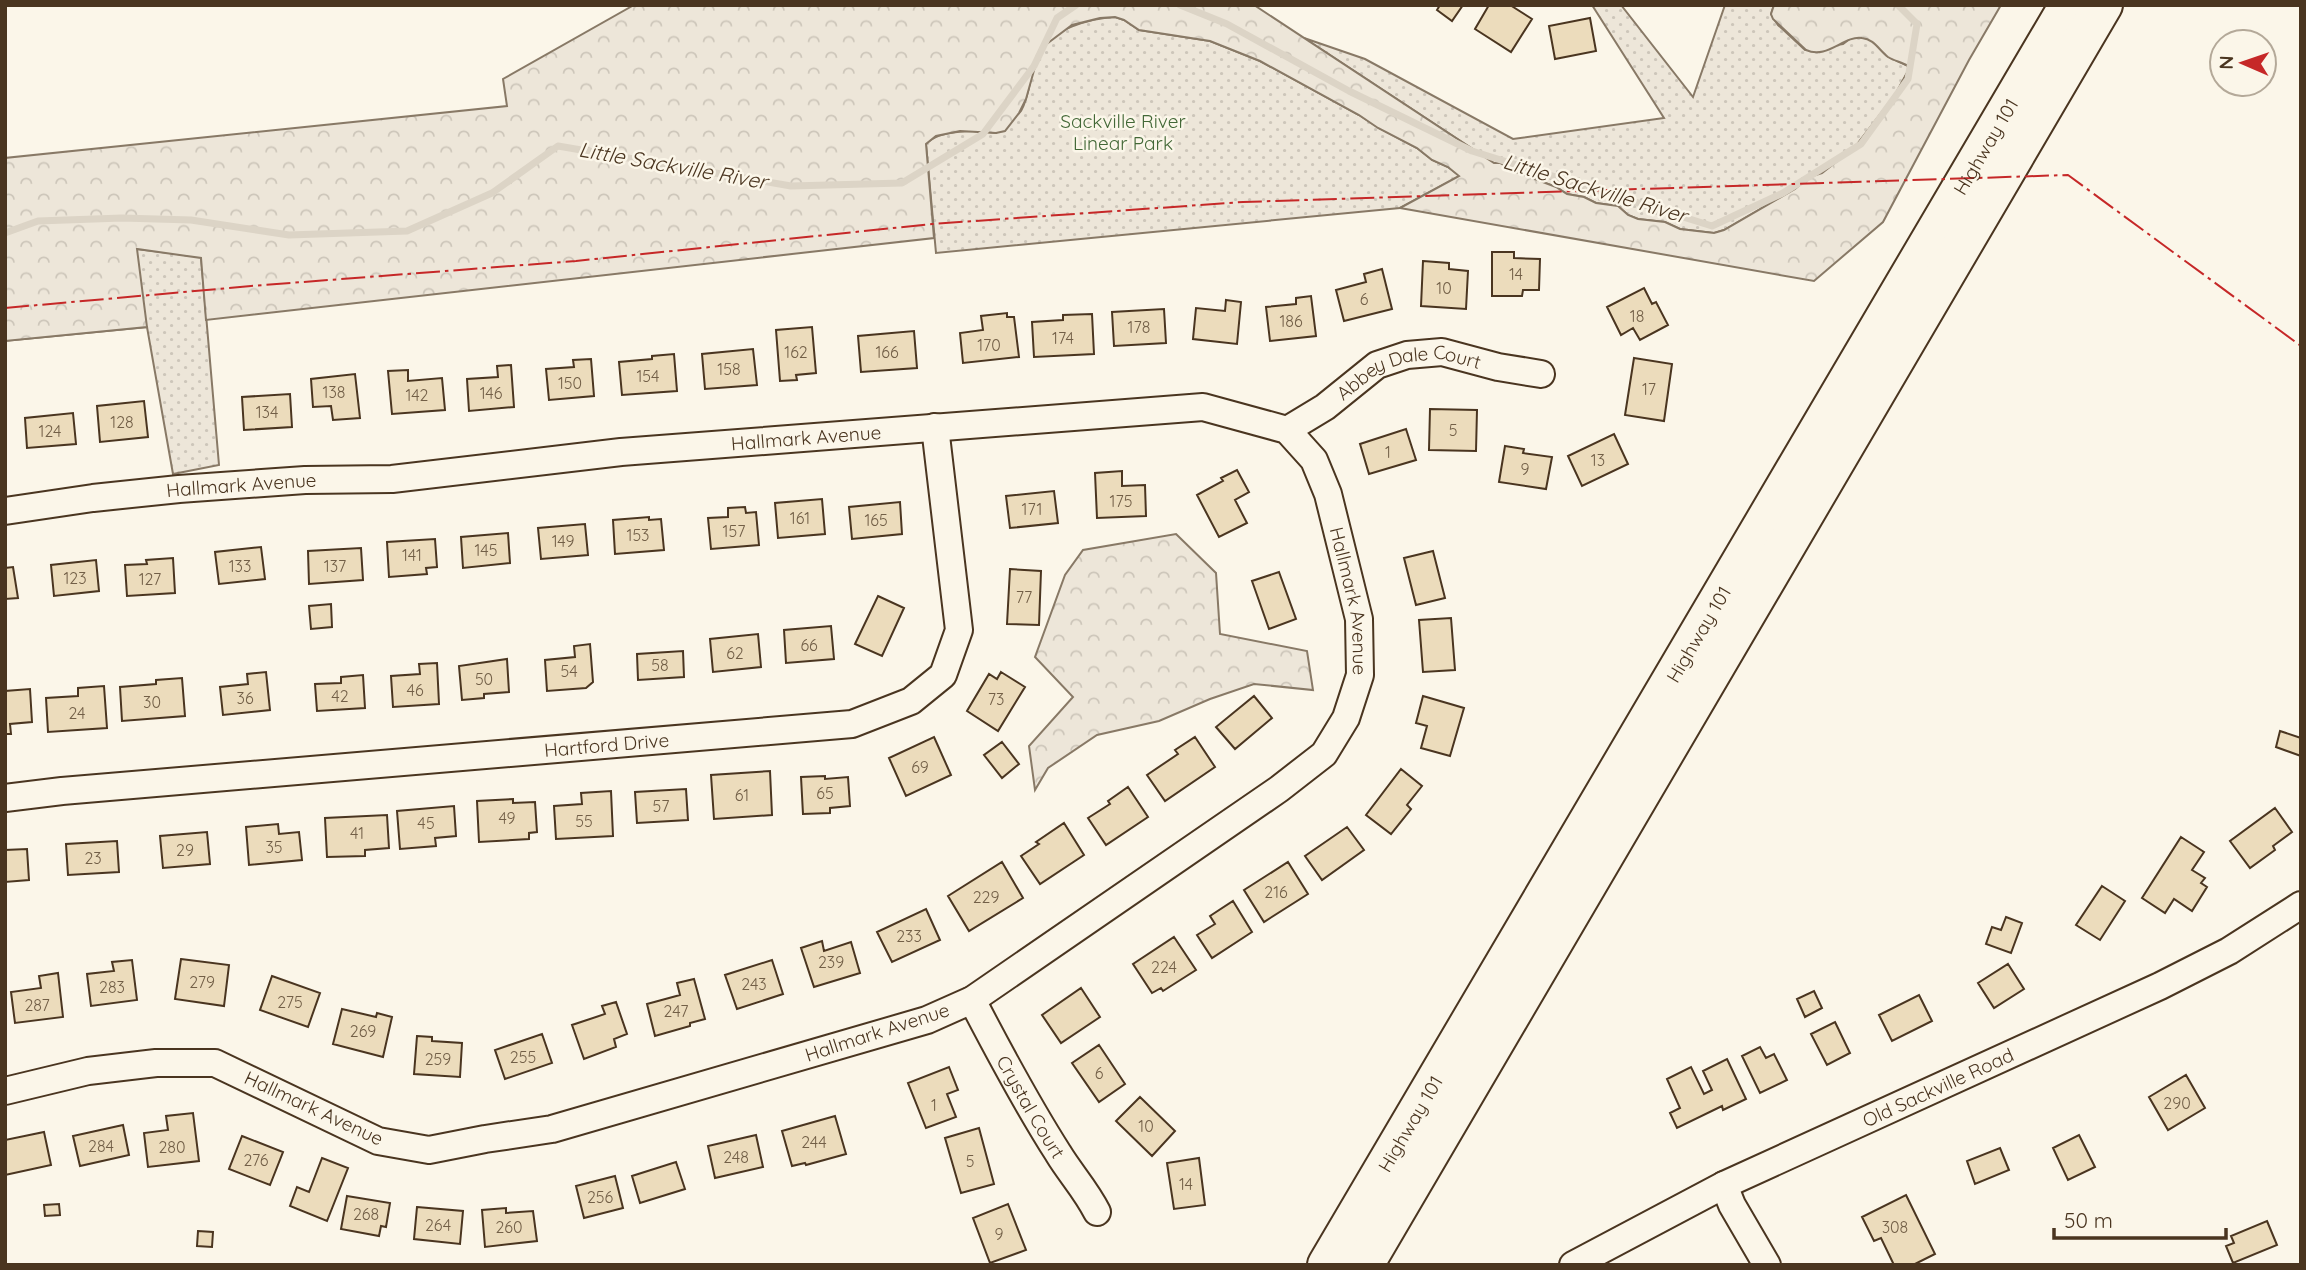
<svg xmlns="http://www.w3.org/2000/svg" width="2306" height="1270" font-family="Quicksand,sans-serif">
	<defs>
		<pattern id="green-dots" width="8" height="8" patternUnits="userSpaceOnUse" patternTransform="scale(1.75)"><rect width="8" height="8" fill="#ede6d9"/><path d="M2 2h.1M6 6h.1" fill="none" stroke="#cdc6ba" stroke-width="1.8" stroke-linecap="round"/></pattern>
		<pattern id="forest-crowns" width="20" height="18" patternUnits="userSpaceOnUse" patternTransform="scale(1.75)"><rect width="20" height="18" fill="#ede6d9"/><path d="M2 6a3 3 0 1 1 6 0M12 15a3 3 0 1 1 6 0" fill="none" stroke="#cdc6ba"/></pattern>
	</defs>
	<rect width="100%" height="100%" fill="#fbf6e9"/>
	<path fill="url(#green-dots)" stroke="#887966" stroke-width="2" d="M1592,5H1621L1693,97L1725,5H1774L1771,14L1778,25L1805,50L1843,44L1851,38L1859,37L1870,39L1887,56L1908,66V71L1895,95L1855,147L1822,173L1809,177L1795,189L1724,230L1714,233L1680,229L1665,222L1638,219L1628,215L1618,206L1596,203L1584,197L1567,194L1556,187L1516,172L1500,163H1494L1304,38L1365,59L1513,139L1664,118Z
		M1115,17L1124,20L1139,30L1210,41L1260,61L1359,115L1379,128L1417,148L1432,160L1448,167L1460,176L1400,208L936,253L926,144C939,129 978,130 996,133C1004,126 1015,119 1021,111C1031,93 1030,71 1038,53C1050,29 1092,18 1115,17Z
		M137,249L201,257L219,465L173,474L147,327L5,341V252Z"/>
	<path fill="url(#forest-crowns)" stroke="#887966" stroke-width="2" d="M634,5H1254L1494,163H1500L1516,172L1556,187L1567,194L1584,197L1596,203L1618,206L1628,215L1638,219L1665,222L1680,229L1714,233L1724,230L1795,189L1809,177L1822,173L1855,147L1895,95L1908,71V66C1902,62 1894,61 1888,57C1879,50 1874,39 1862,38C1844,35 1827,60 1806,50L1773,19L1771,14L1774,5H2001L1969,60L1883,222L1814,281L1400,208L1459,176L1448,167L1432,160L1417,148L1378,128L1359,115L1260,61L1210,41L1139,30L1124,20L1115,17L1100,18L1072,25L1040,49L1026,99L1019,113L1005,131L996,133L960,131L936,136L926,144L934,238L206,320L201,258L137,249L147,327L5,341V158L507,106L503,79Z
		M1176,534L1216,573L1220,634L1307,651L1313,690L1254,684L1210,699L1159,721L1097,735L1048,768L1035,790L1029,746L1073,697L1035,657L1065,575L1083,550Z"/>
	<g fill="none" stroke-linecap="round" stroke-linejoin="round">
		<path stroke="#dcd4c6" stroke-width="7" d="M1180,5L1227,24L1349,91L1472,151L1712,226L1783,193L1861,144L1908,79L1917,24L1898,5
			M5,233L38,221L122,218L191,220L289,235L407,231L492,193L558,146L791,186L902,183L983,134L1034,66L1057,18L1076,5"/>
	</g>
	<path fill="#ecdcbc" stroke="#4a3520" stroke-width="2" d="M1440,5H1463L1452,21L1437,10Z
		M1489,5H1510L1532,19L1511,52L1475,29Z
		M1590,18L1596,51L1555,59L1549,26Z
		M1492,252H1514V258L1540,259L1539,290H1523L1522,296H1492Z
		M1423,261L1449,263V269L1468,271L1466,309L1421,306Z
		M1382,269L1392,309L1344,321L1336,290L1366,282L1364,274Z
		M1644,288L1652,304L1656,302L1668,325L1640,340L1633,328L1621,335L1607,307Z
		M1311,296L1316,336L1270,341L1266,307L1296,304V298Z
		M1226,300L1241,302L1237,344L1193,339L1196,308L1225,311Z
		M1164,309L1166,343L1114,346L1112,312Z
		M1007,313V317H1014L1019,357L963,363L960,333L983,330L981,316Z
		M1092,314L1094,354L1034,357L1032,322L1063,320V315Z
		M812,327L816,373L796,375L797,380L780,381L776,330Z
		M914,331L917,368L861,372L858,336Z
		M753,349L757,385L705,389L702,354Z
		M674,354L677,391L622,395L619,362L652,359V356Z
		M1634,358L1672,364L1664,421L1625,415Z
		M591,359L594,396L549,400L546,369L574,367L573,360Z
		M511,365L514,407L469,411L467,379L498,377L497,366Z
		M408,370V381L442,378L445,410L392,414L388,371Z
		M355,374L360,418L333,420L331,406L313,407L311,379Z
		M290,394L292,427L244,430L242,397Z
		M144,401L148,437L100,442L97,406Z
		M1430,409L1477,410L1476,451L1429,450Z
		M73,413L76,444L27,448L25,418Z
		M1406,429L1416,460L1369,474L1360,444Z
		M1614,434L1628,464L1582,486L1568,456Z
		M1505,446L1524,449L1523,453L1552,457L1546,489L1499,482Z
		M1237,470L1249,492L1235,500L1247,523L1219,537L1197,495L1223,481L1221,478Z
		M1122,471V486L1145,485L1146,516L1097,518L1095,473Z
		M1054,491L1058,523L1010,528L1006,496Z
		M822,499L825,534L778,538L775,503Z
		M900,502L902,534L852,539L849,507Z
		M745,507L746,513L756,512L759,545L711,549L708,518L728,517V508Z
		M649,517V520L661,519L664,550L615,554L613,520Z
		M585,524L588,555L541,559L538,528Z
		M508,533L510,563L463,568L461,537Z
		M435,539L437,567L426,568L427,574L389,577L387,542Z
		M261,547L265,579L219,584L215,552Z
		M361,548L363,580L309,584L308,551Z
		M1433,551L1445,598L1416,605L1404,558Z
		M173,558L175,593L127,596L125,565L147,564L146,560Z
		M96,560L99,591L54,596L51,565Z
		M13,567L18,598L5,599V568Z
		M1010,569L1041,571L1039,625L1007,624Z
		M1279,572L1296,619L1269,629L1252,581Z
		M878,596L904,608L882,656L855,644Z
		M331,604L332,627L311,629L309,606Z
		M1451,618L1455,670L1423,672L1419,620Z
		M831,626L834,659L786,663L784,630Z
		M758,634L761,667L713,672L710,639Z
		M590,644L593,682L586,688L547,691L545,660L575,657L574,646Z
		M683,651L684,677L638,680L637,654Z
		M507,659L509,692L484,694V698L462,700L459,666Z
		M437,663L439,704L393,707L391,676L420,674L419,664Z
		M266,672L270,710L223,715L220,687L248,684L247,674Z
		M1001,672L1025,687L998,731L967,711L989,674L997,679Z
		M363,675L365,708L317,711L315,684L341,683V677Z
		M182,678L185,716L122,721L120,687L156,684V680Z
		M104,686L107,728L48,732L46,698L78,696V688Z
		M30,689L32,722L10,724L11,734H5V691Z
		M1254,696L1272,718L1235,749L1216,727Z
		M1423,696L1464,708L1450,756L1421,748L1427,726L1416,723Z
		M2280,731L2301,738V756L2276,747Z
		M934,737L951,775L906,796L889,758Z
		M1195,737L1215,767L1165,801L1147,775L1178,754L1175,750Z
		M1002,742L1019,764L1002,778L984,755Z
		M1401,769L1422,786L1407,805L1411,809L1391,834L1366,815Z
		M770,771L772,815L714,819L711,775Z
		M825,776V779L848,777L850,806L830,808V813L803,814L801,777Z
		M1128,787L1148,817L1106,845L1088,818L1110,804L1108,801Z
		M686,789L688,820L637,823L635,792Z
		M611,791L613,836L556,839L554,806L582,804L581,793Z
		M513,799V803L535,802L537,832L529,833V839L479,842L477,801Z
		M454,806L456,836L435,838L436,846L400,849L397,811Z
		M2275,808L2292,832L2273,846L2275,850L2250,868L2230,841Z
		M387,815L389,848L365,850V856L327,857L325,818Z
		M1064,823L1084,855L1040,884L1021,856L1039,844L1036,842Z
		M278,824L279,834L299,832L302,860L249,865L246,827Z
		M1347,827L1364,850L1322,880L1305,856Z
		M207,832L210,864L163,868L160,836Z
		M2181,837L2204,852L2192,870L2205,878L2201,883L2207,887L2192,911L2174,899L2165,913L2142,898Z
		M117,841L119,872L68,875L66,844Z
		M27,849L29,880L5,882V850Z
		M1002,862L1023,898L969,931L948,896Z
		M1288,862L1308,894L1264,922L1244,890Z
		M2102,886L2125,901L2100,940L2076,925Z
		M1233,901L1252,932L1212,958L1197,935L1215,924L1210,916Z
		M926,909L940,940L892,962L877,932Z
		M2006,917L2022,923L2011,953L1986,944L1992,927L2001,930Z
		M1174,937L1196,970L1163,991L1161,988L1152,993L1133,964Z
		M822,941L824,951L851,942L860,973L814,987L801,948Z
		M181,959L229,965L224,1006L175,999Z
		M132,960L137,1000L91,1006L87,974L114,971L112,962Z
		M772,960L783,994L737,1009L725,975Z
		M2008,964L2024,989L1994,1008L1978,983Z
		M58,973L63,1017L15,1023L11,992L41,988L39,976Z
		M272,976L320,993L308,1027L260,1010Z
		M694,979L705,1019L690,1023V1026L655,1036L647,1004L680,995L677,983Z
		M1081,988L1100,1017L1061,1043L1042,1015Z
		M1814,991L1822,1008L1805,1017L1797,999Z
		M1919,995L1932,1021L1892,1041L1879,1015Z
		M616,1002L627,1034L614,1039L616,1047L584,1059L572,1025L605,1014L602,1006Z
		M342,1009L376,1017L377,1013L392,1017L383,1057L333,1044Z
		M1835,1022L1850,1053L1827,1065L1811,1034Z
		M542,1034L552,1063L505,1079L495,1050Z
		M417,1036L432,1037V1041L462,1043L460,1077L414,1074Z
		M1099,1045L1125,1084L1099,1102L1072,1063Z
		M1760,1047L1766,1058L1774,1054L1787,1080L1760,1093L1742,1056Z
		M1727,1059L1746,1099L1723,1110L1722,1106L1677,1128L1670,1113L1680,1108L1667,1079L1691,1067L1704,1094L1712,1090L1703,1071Z
		M949,1067L958,1090L947,1094L956,1117L926,1128L908,1083Z
		M2186,1075L2205,1108L2168,1130L2149,1097Z
		M1140,1097L1175,1131L1152,1156L1116,1121Z
		M193,1113L199,1161L148,1167L144,1133L168,1130L166,1116Z
		M835,1116L846,1154L806,1165L805,1163L792,1166L782,1131Z
		M123,1125L129,1155L80,1166L73,1136Z
		M979,1128L994,1184L961,1193L945,1138Z
		M44,1132L51,1165L5,1175V1140Z
		M756,1135L763,1167L715,1178L708,1146Z
		M2079,1135L2095,1167L2068,1180L2053,1148Z
		M242,1136L283,1152L270,1185L229,1169Z
		M2000,1148L2009,1170L1975,1184L1967,1161Z
		M322,1158L348,1168L327,1221L290,1206L297,1187L309,1192Z
		M1199,1158L1205,1205L1174,1209L1167,1163Z
		M676,1162L685,1189L640,1203L632,1176Z
		M615,1176L623,1208L584,1218L576,1186Z
		M1906,1195L1935,1254L1913,1265H1894L1881,1238L1874,1241L1862,1217Z
		M347,1196L390,1203L386,1227L381,1226L379,1236L341,1229Z
		M59,1204L60,1215L45,1216L44,1205Z
		M1008,1204L1026,1250L990,1263L973,1218Z
		M417,1207L463,1211L460,1244L414,1239Z
		M506,1208V1213L533,1211L537,1241L485,1247L482,1210Z
		M2267,1221L2277,1245L2233,1263L2226,1246L2234,1243L2231,1236Z
		M198,1231L213,1232L212,1247L197,1246Z"/>
	<g fill="none" stroke-linecap="round" stroke-linejoin="round">
		<g stroke="#4a3520" stroke-width="30">
			<g id="minor">
				<path id="s1" d="M1287,430L1325,407L1377,365L1407,355L1442,352L1498,367L1541,374"/>
				<path id="s2" d="M5,511L93,498L179,489L305,480L392,479L621,452L1203,407L1287,430L1314,460L1328,494L1359,619L1360,675L1346,718L1324,754L1279,789L972,1000L927,1020L552,1129L485,1139L429,1150L378,1141L215,1063H156L88,1071L5,1091"/>
				<path id="s3" d="M5,798L62,791L852,724L911,701L943,675L959,630L935,427"/>
				<path id="s4" d="M972,1000C999,1052 1026,1103 1058,1153C1070,1173 1086,1190 1097,1212"/>
				<path d="M1724,1185L1732,1205L1767,1265"/>
				<path id="s5" d="M1573,1265L1724,1185L2160,986L2229,951L2301,905"/>
			</g>
		</g>
		<g stroke="#4a3520" stroke-width="42">
			<g id="highway">
				<path id="s6" d="M1327,1265L2069,5"/>
				<path d="M1364,1265L2103,5"/>
			</g>
		</g>
		<use href="#minor" stroke="#fbf6e9" stroke-width="26"/>
		<use href="#highway" stroke="#fbf6e9" stroke-width="38"/>
		<path stroke="#c62828" stroke-width="2" stroke-dasharray="24 5 3.5 5" stroke-linecap="butt" d="M5,308L251,286L576,261L932,224L1243,202L2068,175L2301,346"/>
	</g>
	<g text-anchor="middle" stroke-width="5" stroke-linejoin="round" paint-order="stroke">
		<g font-size="16" fill="#725f47">
			<text x="1516" y="280">14</text>
			<text x="1444" y="294">10</text>
			<text x="1364" y="305">6</text>
			<text x="1637" y="322">18</text>
			<text x="1291" y="327">186</text>
			<text x="1139" y="333">178</text>
			<text x="1063" y="344">174</text>
			<text x="989" y="351">170</text>
			<text x="796" y="358">162</text>
			<text x="887" y="358">166</text>
			<text x="729" y="375">158</text>
			<text x="648" y="382">154</text>
			<text x="570" y="389">150</text>
			<text x="1649" y="395">17</text>
			<text x="334" y="398">138</text>
			<text x="491" y="399">146</text>
			<text x="417" y="401">142</text>
			<text x="267" y="418">134</text>
			<text x="122" y="428">128</text>
			<text x="1453" y="436">5</text>
			<text x="50" y="437">124</text>
			<text x="1388" y="458">1</text>
			<text x="1598" y="466">13</text>
			<text x="1525" y="475">9</text>
			<text x="1121" y="507">175</text>
			<text x="1032" y="515">171</text>
			<text x="800" y="524">161</text>
			<text x="876" y="526">165</text>
			<text x="734" y="537">157</text>
			<text x="638" y="541">153</text>
			<text x="563" y="547">149</text>
			<text x="486" y="556">145</text>
			<text x="412" y="561">141</text>
			<text x="240" y="572">133</text>
			<text x="335" y="572">137</text>
			<text x="75" y="584">123</text>
			<text x="150" y="585">127</text>
			<text x="1024" y="603">77</text>
			<text x="809" y="651">66</text>
			<text x="735" y="659">62</text>
			<text x="660" y="671">58</text>
			<text x="569" y="677">54</text>
			<text x="484" y="685">50</text>
			<text x="415" y="696">46</text>
			<text x="340" y="702">42</text>
			<text x="245" y="704">36</text>
			<text x="996" y="705">73</text>
			<text x="152" y="708">30</text>
			<text x="77" y="719">24</text>
			<text x="920" y="773">69</text>
			<text x="825" y="799">65</text>
			<text x="742" y="801">61</text>
			<text x="661" y="812">57</text>
			<text x="507" y="824">49</text>
			<text x="584" y="827">55</text>
			<text x="426" y="829">45</text>
			<text x="357" y="839">41</text>
			<text x="274" y="853">35</text>
			<text x="185" y="856">29</text>
			<text x="93" y="864">23</text>
			<text x="1276" y="898">216</text>
			<text x="986" y="903">229</text>
			<text x="909" y="942">233</text>
			<text x="831" y="968">239</text>
			<text x="1164" y="973">224</text>
			<text x="202" y="988">279</text>
			<text x="754" y="990">243</text>
			<text x="112" y="993">283</text>
			<text x="290" y="1008">275</text>
			<text x="37" y="1011">287</text>
			<text x="676" y="1017">247</text>
			<text x="363" y="1037">269</text>
			<text x="523" y="1063">255</text>
			<text x="438" y="1065">259</text>
			<text x="1099" y="1079">6</text>
			<text x="2177" y="1109">290</text>
			<text x="934" y="1111">1</text>
			<text x="1146" y="1132">10</text>
			<text x="814" y="1148">244</text>
			<text x="101" y="1152">284</text>
			<text x="172" y="1153">280</text>
			<text x="736" y="1163">248</text>
			<text x="256" y="1166">276</text>
			<text x="970" y="1167">5</text>
			<text x="1186" y="1190">14</text>
			<text x="600" y="1203">256</text>
			<text x="366" y="1220">268</text>
			<text x="438" y="1231">264</text>
			<text x="509" y="1233">260</text>
			<text x="1895" y="1233">308</text>
			<text x="999" y="1240">9</text>
		</g>
		<g font-size="19" fill="#436837" stroke="#fbf6e9">
			<text x="1123" y="128">Sackville River<tspan x="1123" dy="22">Linear Park</tspan></text>
		</g>
		<g font-size="19" fill="#4a3520" stroke="#fbf6e9">
			<text dy="7" stroke="none"><textPath href="#s6" startOffset="1298">Highway 101</textPath></text>
			<text dy="7" stroke="none"><textPath href="#s1" startOffset="140">Abbey Dale Court</textPath></text>
			<text dy="7" stroke="none"><textPath href="#s2" startOffset="805">Hallmark Avenue</textPath></text>
			<text dy="7" stroke="none"><textPath href="#s2" startOffset="238">Hallmark Avenue</textPath></text>
			<text dy="7" stroke="none"><textPath href="#s2" startOffset="1477">Hallmark Avenue</textPath></text>
			<text dy="7" stroke="none"><textPath href="#s6" startOffset="732">Highway 101</textPath></text>
			<text dy="7" stroke="none"><textPath href="#s3" startOffset="604">Hartford Drive</textPath></text>
			<text transform="translate(877 1032) rotate(-18)" y="7">Hallmark Avenue</text>
			<text dy="7" stroke="none"><textPath href="#s5" startOffset="406">Old Sackville Road</textPath></text>
			<text transform="translate(314 1108) rotate(25)" y="7">Hallmark Avenue</text>
			<text dy="7" stroke="none"><textPath href="#s4" startOffset="122">Crystal Court</textPath></text>
			<text dy="7" stroke="none"><textPath href="#s6" startOffset="164">Highway 101</textPath></text>
		</g>
		<g font-size="21" font-style="italic" fill="#4a3520" stroke="#fbf6e9">
			<text transform="translate(673 166) rotate(10)" y="7">Little Sackville River</text>
			<text transform="translate(1595 189) rotate(17)" y="7">Little Sackville River</text>
		</g>
	</g>
	<rect width="2306" height="1270" fill="none" stroke="#4a3520" stroke-width="14"/>
	<g transform="translate(2243 63) rotate(272)"><circle r="33" fill="#fbf6e9" stroke="#b4a999" stroke-width="2"/>
	<path d="M0-5L12 26L0 18L-12 26Z" fill="#c62828"/>
	<text y="-10" font-size="19" font-weight="bold" text-anchor="middle" fill="#4a3520">N</text>
	</g>
	<path d="M2054 1228v10h172v-10" fill="none" stroke="#4a3520" stroke-width="3.5"/>
	<text x="2064" y="1228" font-size="21" fill="#4a3520" stroke="#fbf6e9" stroke-width="5" paint-order="stroke">50 m</text>
</svg>
